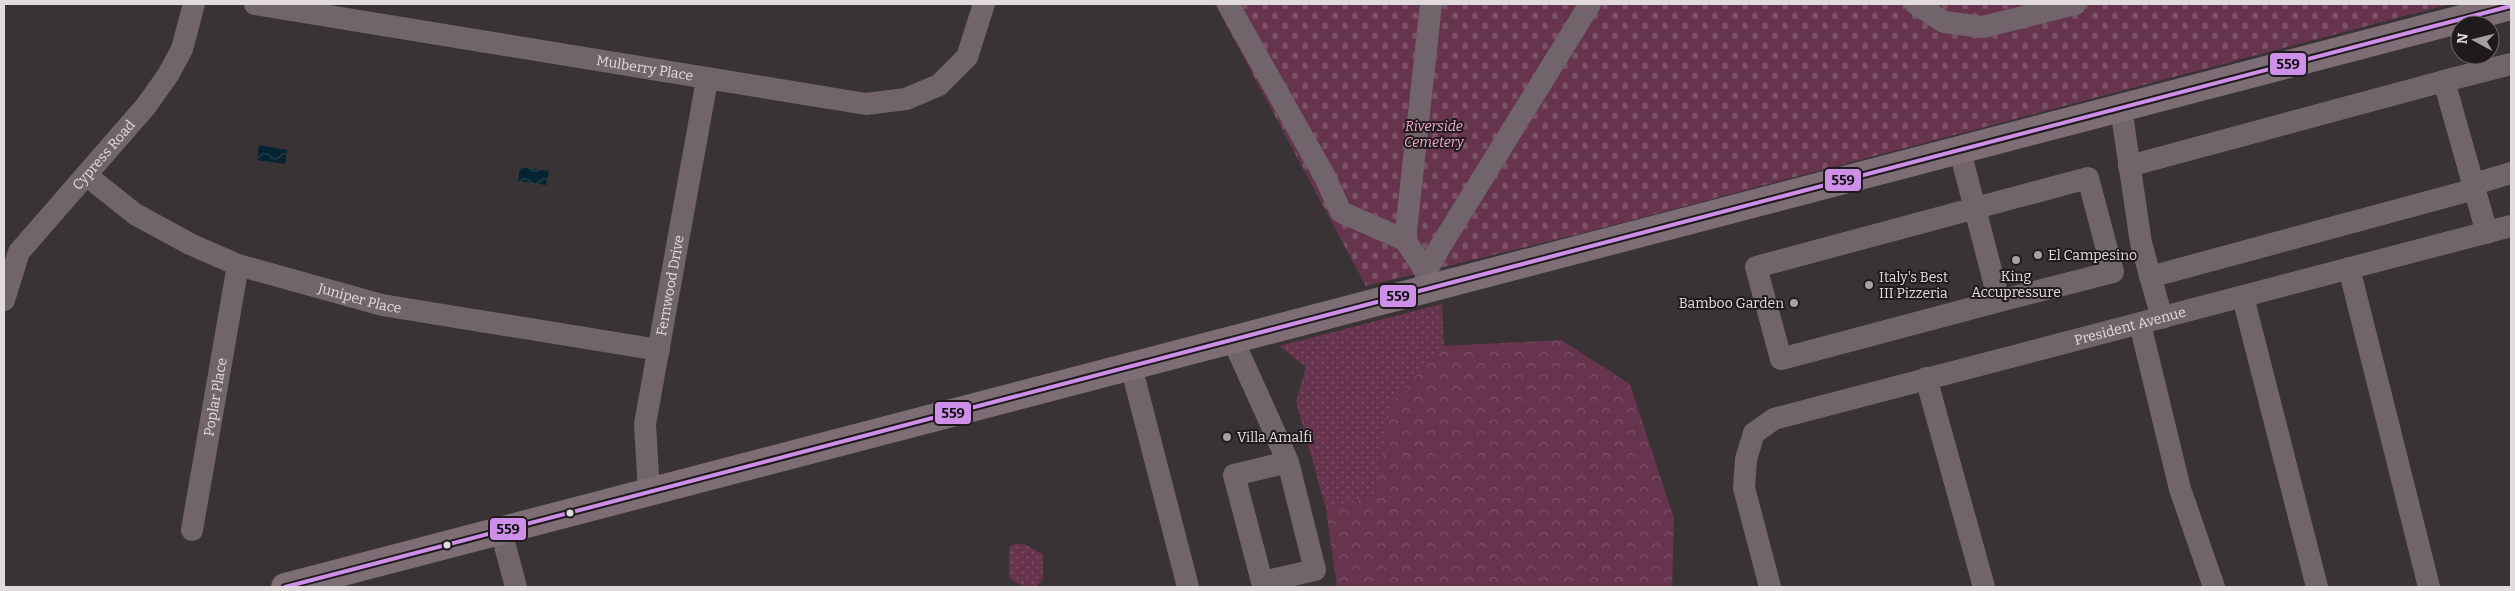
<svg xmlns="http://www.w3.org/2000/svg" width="2515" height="591" font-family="Bitter,serif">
	<defs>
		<pattern id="grass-dots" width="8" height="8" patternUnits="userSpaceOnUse" patternTransform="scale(1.25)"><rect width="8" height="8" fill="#66354d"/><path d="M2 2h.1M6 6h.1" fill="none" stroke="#7c5266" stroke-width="1.8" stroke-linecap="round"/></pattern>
		<pattern id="forest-crowns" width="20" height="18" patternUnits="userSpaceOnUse" patternTransform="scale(1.25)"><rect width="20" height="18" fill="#66354d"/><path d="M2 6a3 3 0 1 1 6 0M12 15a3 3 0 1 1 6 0" fill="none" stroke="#7c5266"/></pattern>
		<pattern id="cemetery-stones" width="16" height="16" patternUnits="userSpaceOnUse" patternTransform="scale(1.25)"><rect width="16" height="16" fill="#66354d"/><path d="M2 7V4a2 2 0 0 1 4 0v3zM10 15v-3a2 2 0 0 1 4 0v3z" fill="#7c5266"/></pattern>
		<pattern id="water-waves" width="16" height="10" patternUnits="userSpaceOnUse" patternTransform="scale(1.25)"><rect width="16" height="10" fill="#052431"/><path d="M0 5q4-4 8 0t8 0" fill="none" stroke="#29434e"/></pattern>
	</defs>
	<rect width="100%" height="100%" fill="#393336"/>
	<path fill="url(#grass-dots)" d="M1442,304L1444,346L1392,401L1374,496L1326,509L1296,402L1306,367L1279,346Z
		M1014,544H1024L1043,554V579L1036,587H1024L1009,578V547Z"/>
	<path fill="url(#forest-crowns)" d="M1561,340L1630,384L1674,519L1672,587H1337L1326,509L1374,496L1392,401L1444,346Z"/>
	<path fill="url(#cemetery-stones)" d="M1215,4H2450L1591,231L1366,286Z"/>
	<path fill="url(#water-waves)" d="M259,145L287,150L285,164L257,160Z
		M520,167L549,171L546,185L518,181Z"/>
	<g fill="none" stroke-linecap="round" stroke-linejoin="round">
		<g stroke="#71656b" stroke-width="22">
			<path id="s1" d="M255,4L866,104L906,99L939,85L967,57L984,4"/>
			<path d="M1228,4L1325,177L1341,212L1405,240L1426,272"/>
			<path d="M1916,4L1944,22L1983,27L2075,4"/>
			<path d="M2121,108L2141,243L2162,318"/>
			<path d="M1960,151L1999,301L2113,272L2088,178L1756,267L1781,359L1999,301"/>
			<path d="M2129,166L2444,81"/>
			<path id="s2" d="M86,175L135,214L190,244L238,265L382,305L659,350"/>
			<path d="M2474,184L2511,173"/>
			<path d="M2487,233L2444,81L2511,64"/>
			<path d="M1405,240L1431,4"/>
			<path d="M2349,268L2429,587"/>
			<path d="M2150,277L2475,189"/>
			<path d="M1426,283V272L1440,247L1590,4"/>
			<path d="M2243,297L2317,587"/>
			<path id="s3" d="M4,300L19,252L146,106L168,75L182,49L194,4"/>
			<path d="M2140,324L2180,489L2214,587"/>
			<path d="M1233,340L1288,462L1315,570L1262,582L1234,475L1288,462"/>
			<path d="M1131,366L1188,587"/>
			<path d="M1926,378L1984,587"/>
			<path id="s4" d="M649,492L645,424L707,80"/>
			<path id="s5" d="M192,530L238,265"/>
			<path d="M501,531L516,587"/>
			<path id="s6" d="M1770,587L1744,488L1746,459L1754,433L1774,419L2511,226"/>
		</g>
		<path stroke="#7d6e75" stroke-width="28" d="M285,587L2511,6"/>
		<g stroke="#201a1c" stroke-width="8">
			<path id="bus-1" d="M285,587L2511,6"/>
		</g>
		<use href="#bus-1" stroke="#ce8fe9" stroke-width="4"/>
	</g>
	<g fill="#a7a0a3" stroke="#201a1c" stroke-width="2">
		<circle cx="2038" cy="255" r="5"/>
		<circle cx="2016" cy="260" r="5"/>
		<circle cx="1869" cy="285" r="5"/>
		<circle cx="1794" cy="303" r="5"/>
		<circle cx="1227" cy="437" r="5"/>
	</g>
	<g fill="#e2dbde" stroke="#201a1c" stroke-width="2">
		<circle cx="570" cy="513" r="4.5"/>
		<circle cx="447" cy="545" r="4.5"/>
	</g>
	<g text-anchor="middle" stroke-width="4" stroke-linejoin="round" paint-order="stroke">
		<g font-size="14" fill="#e2dbde" stroke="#201a1c">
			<text dy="5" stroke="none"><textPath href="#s1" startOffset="395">Mulberry Place</textPath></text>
			<text dy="5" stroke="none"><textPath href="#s3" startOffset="179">Cypress Road</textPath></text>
			<text dy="5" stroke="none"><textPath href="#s4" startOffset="209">Fernwood Drive</textPath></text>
			<text dy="5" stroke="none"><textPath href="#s2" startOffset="304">Juniper Place</textPath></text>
			<text dy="5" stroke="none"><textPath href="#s6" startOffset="551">President Avenue</textPath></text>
			<text dy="5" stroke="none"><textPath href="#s5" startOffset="135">Poplar Place</textPath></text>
		</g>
		<g font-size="14" font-style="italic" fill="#f4adcd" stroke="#201a1c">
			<text x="1434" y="131">Riverside<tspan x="1434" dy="16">Cemetery</tspan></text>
		</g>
		<g font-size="14" fill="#e2dbde" stroke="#201a1c" text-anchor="start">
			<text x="2048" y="260">El Campesino</text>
			<text x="2016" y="281" text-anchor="middle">King<tspan x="2016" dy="16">Accupressure</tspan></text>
			<text x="1879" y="282">Italy's Best<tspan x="1879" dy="16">III Pizzeria</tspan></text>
			<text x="1784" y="308" text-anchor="end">Bamboo Garden</text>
			<text x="1237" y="442">Villa Amalfi</text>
		</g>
	</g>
	<g stroke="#201a1c" stroke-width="2">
		<rect x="2269" y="52" width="38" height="24" rx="5" fill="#ce8fe9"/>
		<rect x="1824" y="168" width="38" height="24" rx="5" fill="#ce8fe9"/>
		<rect x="1379" y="284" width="38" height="24" rx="5" fill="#ce8fe9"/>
		<rect x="934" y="401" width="38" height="24" rx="5" fill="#ce8fe9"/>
		<rect x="489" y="517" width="38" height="24" rx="5" fill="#ce8fe9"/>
	</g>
	<g font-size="14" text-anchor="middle" font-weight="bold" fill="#111">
		<text x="2288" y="69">559</text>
		<text x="1843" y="185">559</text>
		<text x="1398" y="301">559</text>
		<text x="953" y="418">559</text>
		<text x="508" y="534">559</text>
	</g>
	<rect width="2515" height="591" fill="none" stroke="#e2dbde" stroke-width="10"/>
	<g transform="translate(2475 40) rotate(277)"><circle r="24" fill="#201a1c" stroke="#6e676a"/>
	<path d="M0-4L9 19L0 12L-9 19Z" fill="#a7a0a3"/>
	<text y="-8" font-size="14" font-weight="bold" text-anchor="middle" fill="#e2dbde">N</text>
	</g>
</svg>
